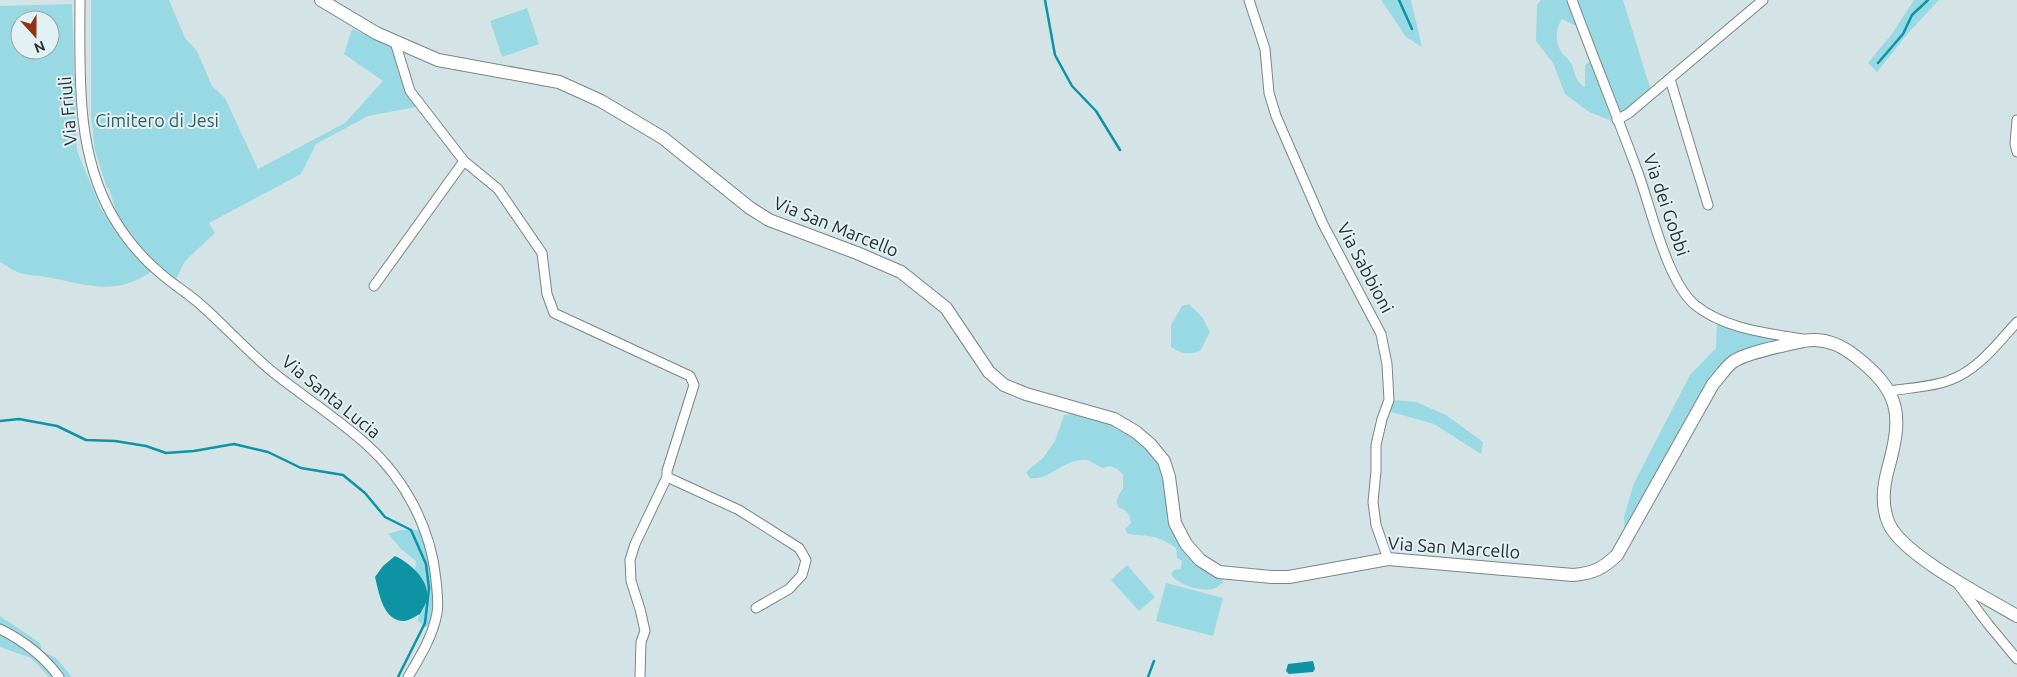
<svg xmlns="http://www.w3.org/2000/svg" width="2017" height="677" font-family="Ubuntu,sans-serif">
	<rect width="100%" height="100%" fill="#d4e4e6"/>
	<path fill="#99d9e3" fill-rule="evenodd" d="M91,0H169L185,38L197,51L212,86L225,98L258,169L345,123L383,81L344,54L352,29L394,46L406,92L416,107L368,116L316,144L301,174L209,223L215,233L185,261L176,279L144,253L118,218L109,188H107L95,150L91,115Z
		M1381,0H1411L1422,47L1406,37Z
		M1541,0H1570L1579,25H1574L1562,19C1555,29 1555,43 1562,53C1565,57 1570,60 1572,65C1575,74 1576,82 1585,87V65L1592,60L1612,121L1589,112L1565,94L1553,63L1536,41L1537,5Z
		M1574,0H1623L1651,91L1619,116Z
		M1914,0H1939L1908,33L1877,72L1868,63L1891,35Z
		M72,4L77,151L101,209L128,243L154,270C116,297 89,285 47,277C38,275 29,276 20,273C13,271 6,265 0,262V6ZM20,20H50V50H20Z
		M527,8L539,44L502,57L490,21Z
		M1189,304L1202,317L1210,332L1200,351C1188,355 1181,354 1171,347V325L1182,306Z
		M1717,323L1745,332L1791,340L1738,353L1625,536L1624,517L1634,483L1690,375L1716,348Z
		M1393,400L1416,402L1446,415L1483,442L1481,454L1434,424L1388,411Z
		M1073,414L1093,418L1120,428L1141,440L1165,471L1172,521L1222,577L1223,583C1222,583 1217,587 1216,588C1204,593 1177,585 1171,574L1174,570L1181,569L1182,561L1177,558L1176,548C1158,535 1149,536 1128,534L1125,529L1131,523C1130,514 1127,510 1118,507C1115,500 1118,495 1123,489V474C1117,469 1113,464 1104,468C1098,467 1092,461 1086,460C1063,458 1050,481 1030,478L1026,472L1043,458L1055,441L1064,415Z
		M401,530H419C434,546 436,592 433,614C432,619 429,624 426,628L418,621L420,604L415,572L416,561L401,549L388,534Z
		M1127,565L1155,597L1139,611L1111,580Z
		M1166,583L1223,598L1213,636L1156,621Z
		M0,616L40,643L42,651L56,658L72,677H49L31,658L0,647Z"/>
	<path fill="#0d93a3" d="M395,556C410,563 430,580 427,599C426,604 422,610 420,614C416,616 410,620 405,621C383,622 379,593 375,577L383,566Z
		M1313,661L1315,669L1313,672L1289,674L1286,671L1288,664Z"/>
	<g fill="none" stroke-linecap="round" stroke-linejoin="round">
		<path stroke="#0d93a3" stroke-width="2.5" d="M1045,0L1055,55L1072,86L1096,111L1120,150
			M1399,0L1412,29
			M1878,63L1903,34L1912,15L1928,0
			M0,421L19,419L57,426L86,440L115,441L146,446L166,453L194,451L234,444L268,452L301,468L343,475L365,493L385,517L411,530L426,564L429,588L425,623L398,677
			M1148,677L1154,661"/>
		<g stroke="#788688" stroke-width="11">
			<path id="street" d="M80,0C80,72 75,150 112,215C124,236 140,256 159,272C172,284 188,293 201,305C226,327 248,352 274,373C304,397 337,418 366,444C405,479 431,528 436,580C437,591 439,603 437,613C433,636 420,657 408,677
				M1249,0L1265,49L1269,93L1276,116L1323,224L1381,334L1387,364L1389,400L1382,419L1376,445V471L1373,502L1376,525L1388,559
				M1572,0C1593,57 1616,113 1637,170C1651,207 1666,280 1695,305C1725,329 1767,333 1803,339
				M1670,79L1708,205
				M1617,120L1629,113L1763,0
				M2017,120L2015,144L2017,152
				M464,161L498,189L542,253L547,294L554,313L690,376L694,385L667,471V477L739,510L799,548L806,560L802,575L789,589L756,608
				M374,286L464,161L410,91L395,42
				M1889,391C1907,388 1934,387 1950,380C1978,370 1998,343 2017,322
				M1958,584L1988,624L2017,659
				M0,629C24,641 43,655 59,677
				M640,677L641,642L645,631L640,609L631,581L630,560L635,544L667,477"/>
		</g>
		<g stroke="#788688" stroke-width="14">
			<path id="secondary" d="M321,0L376,33L438,60L559,82L601,101L663,138L750,208L769,220L857,253L901,272L946,308L989,372L1004,385L1026,394L1114,419L1136,432L1150,444L1164,461L1169,477L1175,523L1186,544L1200,560L1219,572L1272,577H1289L1388,559L1573,575C1594,573 1602,569 1617,555L1713,384C1720,377 1726,366 1734,361C1751,351 1783,346 1803,341C1823,337 1840,344 1855,356C1901,392 1903,415 1888,469C1883,487 1881,506 1889,524C1904,556 1985,597 2017,616"/>
		</g>
		<use href="#street" stroke="#fff" stroke-width="9"/>
		<use href="#secondary" stroke="#fff" stroke-width="12"/>
	</g>
	<g text-anchor="middle" stroke-width="4" stroke-linejoin="round" paint-order="stroke">
		<g font-size="18" fill="#282d2e" stroke="#e2f1f3">
			<text transform="translate(68 111) rotate(-95)" y="6">Via Friuli</text>
			<text transform="translate(1666 205) rotate(71)" y="6">Via dei Gobbi</text>
			<text transform="translate(836 227) rotate(22)" y="6">Via San Marcello</text>
			<text transform="translate(1365 268) rotate(62)" y="6">Via Sabbioni</text>
			<text transform="translate(331 397) rotate(39)" y="6">Via Santa Lucia</text>
			<text transform="translate(1454 548) rotate(4)" y="6">Via San Marcello</text>
		</g>
		<g font-size="18" fill="#305f67" stroke="#e2f1f3">
			<text x="157" y="127">Cimitero di Jesi</text>
		</g>
	</g>
	<g transform="translate(35 35) rotate(159)"><circle r="24" fill="#e2f1f3" stroke="#98a3a4"/>
	<path d="M0-4L9 19L0 12L-9 19Z" fill="#983013"/>
	<text y="-8" font-size="14" font-weight="bold" text-anchor="middle" fill="#282d2e">N</text>
	</g>
</svg>
